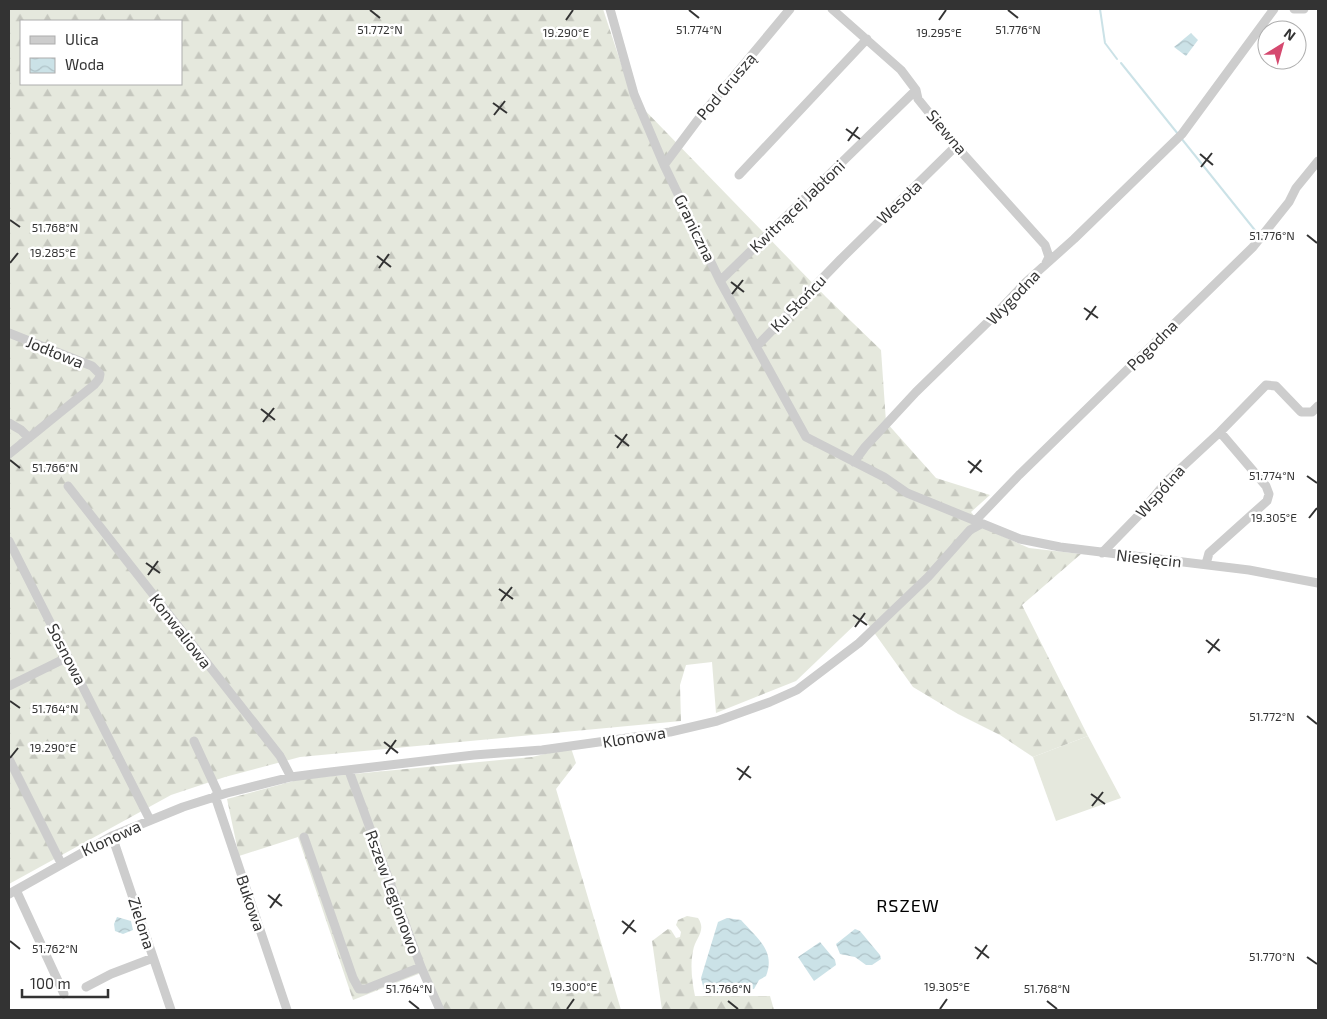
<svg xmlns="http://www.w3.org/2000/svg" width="1327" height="1019" font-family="'Exo 2',sans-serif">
	<defs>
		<pattern id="forest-firs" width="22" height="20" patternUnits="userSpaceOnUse" patternTransform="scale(1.25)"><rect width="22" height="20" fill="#e5e8dd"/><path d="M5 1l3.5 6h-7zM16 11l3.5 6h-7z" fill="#c5c7be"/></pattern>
		<pattern id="water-waves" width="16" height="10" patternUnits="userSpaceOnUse" patternTransform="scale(1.25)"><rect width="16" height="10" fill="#cbe2e7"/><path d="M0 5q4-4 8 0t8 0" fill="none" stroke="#afc2c7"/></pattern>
	</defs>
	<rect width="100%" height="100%" fill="#fff"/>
	<path fill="#e5e8dd" d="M1088,736L1121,798L1056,821L1033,757Z"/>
	<path fill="url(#forest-firs)" fill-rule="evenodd" d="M9,9H603L632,97L826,297L881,350L886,422L936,478L990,495L971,512L984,528L1029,548L1081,554L1022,605L1088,736L1033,757L1000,735L958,714L913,687L863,617L796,681L716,713L712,662L686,665L680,685L681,721L300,757L225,777L171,795L9,884ZM21,21H181V84H21Z
		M571,748L576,763L556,789L621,1010H444L426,971L353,1000L298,837L239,856L227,799L301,779L532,757Z
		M687,916L698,918C707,931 695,938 693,951C690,965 692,982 695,996H770L774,1010H662L652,941L668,929L671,930L676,938L680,937L681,932L676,925L678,920Z"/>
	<path fill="url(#water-waves)" d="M1191,33L1198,40L1186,56L1174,47Z
		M117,917L131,921L133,930L123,934L115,931L114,924Z
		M727,918L741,920C757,938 776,951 766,976L759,980L754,989L718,993L704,990L701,978L718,922Z
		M855,929L860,931L880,955L881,959L872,965H866L855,957L840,954L836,944Z
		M820,942L835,960L836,965L814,981L798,957Z"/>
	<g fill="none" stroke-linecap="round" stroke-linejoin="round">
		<path stroke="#cbe2e7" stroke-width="2" d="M1100,9L1105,43L1117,59
			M1121,63L1178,134
			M1181,138L1258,234"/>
		<path stroke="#cdcdcd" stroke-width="9" d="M610,9L634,94L664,165L720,281L806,437L884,477L907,493L1020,539L1060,547L1249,570L1318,583
			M832,9L901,70L916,90L918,99L956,146L1045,245L1049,257L1046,263
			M1294,9H1304
			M664,165L700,117L790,9
			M739,175L867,39
			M720,281L916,90
			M9,333L92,366L100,374L99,379L94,385L9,454
			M756,347L841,259L956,146
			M9,423L21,430L29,438
			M854,462L865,447L916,392L993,317L1026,282L1074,239L1182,134L1274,9
			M68,486L280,756L291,777
			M975,521L1019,475L1253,247L1289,202L1296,188L1318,161
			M9,541L150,820
			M1102,553L1139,515L1166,482L1220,432L1266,385L1276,386L1301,412H1312L1318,406
			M1206,564L1209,553L1267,501L1269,494L1266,486L1220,432
			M9,686L68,657
			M194,741L219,795
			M9,759L61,863
			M349,771L421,967L440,1010
			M215,796L287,1010
			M112,836L171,1010
			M304,837L353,978L359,989H366L421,967
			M16,890L64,994
			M9,894L112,836L183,807L227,793L291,777L322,773L474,755L542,750L670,732L717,721L770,702L797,690L859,643L928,577L970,530L981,524
			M86,987L111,974L153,958"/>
	</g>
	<path fill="none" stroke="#333" stroke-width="2" d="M370,10L380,18M689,10L699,18M1008,10L1018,18M566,20L573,10M939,20L946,10M493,103L507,113M494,115L505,101M846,129L860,139M848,141L858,127M1200,154L1213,165M1201,167L1212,153M10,220L20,227M1307,235L1317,243M377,256L391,267M10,263L18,253M379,268L389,254M731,282L744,292M732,294L743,280M1084,308L1098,318M1086,320L1096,306M261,409L275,420M263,422L274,408M615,435L629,446M617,448L627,434M10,460L20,468M968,461L982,472M970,473L981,460M1307,476L1317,483M1309,518L1317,508M146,563L160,573M148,575L158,561M499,589L513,599M501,601L512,587M853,615L867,625M855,627L865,613M1206,640L1220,651M1208,653L1219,639M10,701L20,708M1307,716L1317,724M384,742L398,753M386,754L396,740M10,758L18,748M737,768L751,778M739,780L749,766M1091,794L1105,804M1092,806L1103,792M268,895L282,906M270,908L280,894M622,921L636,932M623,934L634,920M10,941L20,949M975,947L989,958M1307,957L1317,964M977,959L987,945M409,1001L419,1009M728,1001L738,1009M1047,1001L1057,1009M567,1009L574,999M940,1009L947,999"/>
	<g text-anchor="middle" stroke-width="5" stroke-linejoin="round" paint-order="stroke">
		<g font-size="16" fill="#333" stroke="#fff">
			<text transform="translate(726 86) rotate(-50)" y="6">Pod Gruszą</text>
			<text transform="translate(947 132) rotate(50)" y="6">Siewna</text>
			<text transform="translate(899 202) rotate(-44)" y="6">Wesoła</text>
			<text transform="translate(797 206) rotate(-44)" y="6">Kwitnącej Jabłoni</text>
			<text transform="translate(695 228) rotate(64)" y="6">Graniczna</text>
			<text transform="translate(1013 297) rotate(-46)" y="6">Wygodna</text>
			<text transform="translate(798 303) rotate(-46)" y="6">Ku Słońcu</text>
			<text transform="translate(1152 345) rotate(-45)" y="6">Pogodna</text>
			<text transform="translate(55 352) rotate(22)" y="6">Jodłowa</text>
			<text transform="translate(1160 491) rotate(-48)" y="6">Wspólna</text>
			<text transform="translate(1149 558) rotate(6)" y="6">Niesięcin</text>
			<text transform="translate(181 631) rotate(52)" y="6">Konwaliowa</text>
			<text transform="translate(67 654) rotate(63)" y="6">Sosnowa</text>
			<text transform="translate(634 737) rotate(-9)" y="6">Klonowa</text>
			<text transform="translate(111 838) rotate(-25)" y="6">Klonowa</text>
			<text transform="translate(393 892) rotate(70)" y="6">Rszew Legionowo</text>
			<text transform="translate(251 903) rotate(71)" y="6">Bukowa</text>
			<text transform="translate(142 923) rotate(72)" y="6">Zielona</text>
		</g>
		<g font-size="18" letter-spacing="1" fill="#000" stroke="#fff">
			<text x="908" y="912">RSZEW</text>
		</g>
	</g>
	<g font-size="12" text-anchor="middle" fill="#333" stroke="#fff" stroke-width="5" stroke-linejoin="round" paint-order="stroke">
		<text x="380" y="34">51.772°N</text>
		<text x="699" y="34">51.774°N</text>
		<text x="1018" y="34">51.776°N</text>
		<text x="566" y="37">19.290°E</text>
		<text x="939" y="37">19.295°E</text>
		<text x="55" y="232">51.768°N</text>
		<text x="1272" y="240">51.776°N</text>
		<text x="53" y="257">19.285°E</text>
		<text x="55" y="472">51.766°N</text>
		<text x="1272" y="480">51.774°N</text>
		<text x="1274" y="522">19.305°E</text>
		<text x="55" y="713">51.764°N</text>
		<text x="1272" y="721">51.772°N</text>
		<text x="53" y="752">19.290°E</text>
		<text x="55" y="953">51.762°N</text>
		<text x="1272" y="961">51.770°N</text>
		<text x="574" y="991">19.300°E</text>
		<text x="947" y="991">19.305°E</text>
		<text x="409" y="993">51.764°N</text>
		<text x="728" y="993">51.766°N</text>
		<text x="1047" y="993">51.768°N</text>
	</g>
	<rect width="1327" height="1019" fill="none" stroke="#333333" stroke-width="20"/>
	<rect x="20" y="20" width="162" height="65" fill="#ffffff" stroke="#adadad"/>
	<rect x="30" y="36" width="25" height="8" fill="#cdcdcd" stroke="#adadad"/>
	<text x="65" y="45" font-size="15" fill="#333333">Ulica</text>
	<rect x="30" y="58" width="25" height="15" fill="url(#water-waves)" stroke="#adadad"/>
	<text x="65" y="70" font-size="15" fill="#333333">Woda</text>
	<g transform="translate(1282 45) rotate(37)"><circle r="24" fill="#ffffff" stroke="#adadad"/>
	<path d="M0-4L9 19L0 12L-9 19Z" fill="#d5496f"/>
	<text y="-8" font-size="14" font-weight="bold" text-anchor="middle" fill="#333333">N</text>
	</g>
	<path d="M22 989v8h86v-8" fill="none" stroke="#333333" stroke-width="2.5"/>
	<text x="30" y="989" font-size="15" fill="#333333" stroke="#ffffff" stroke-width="4" paint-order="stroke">100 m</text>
</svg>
